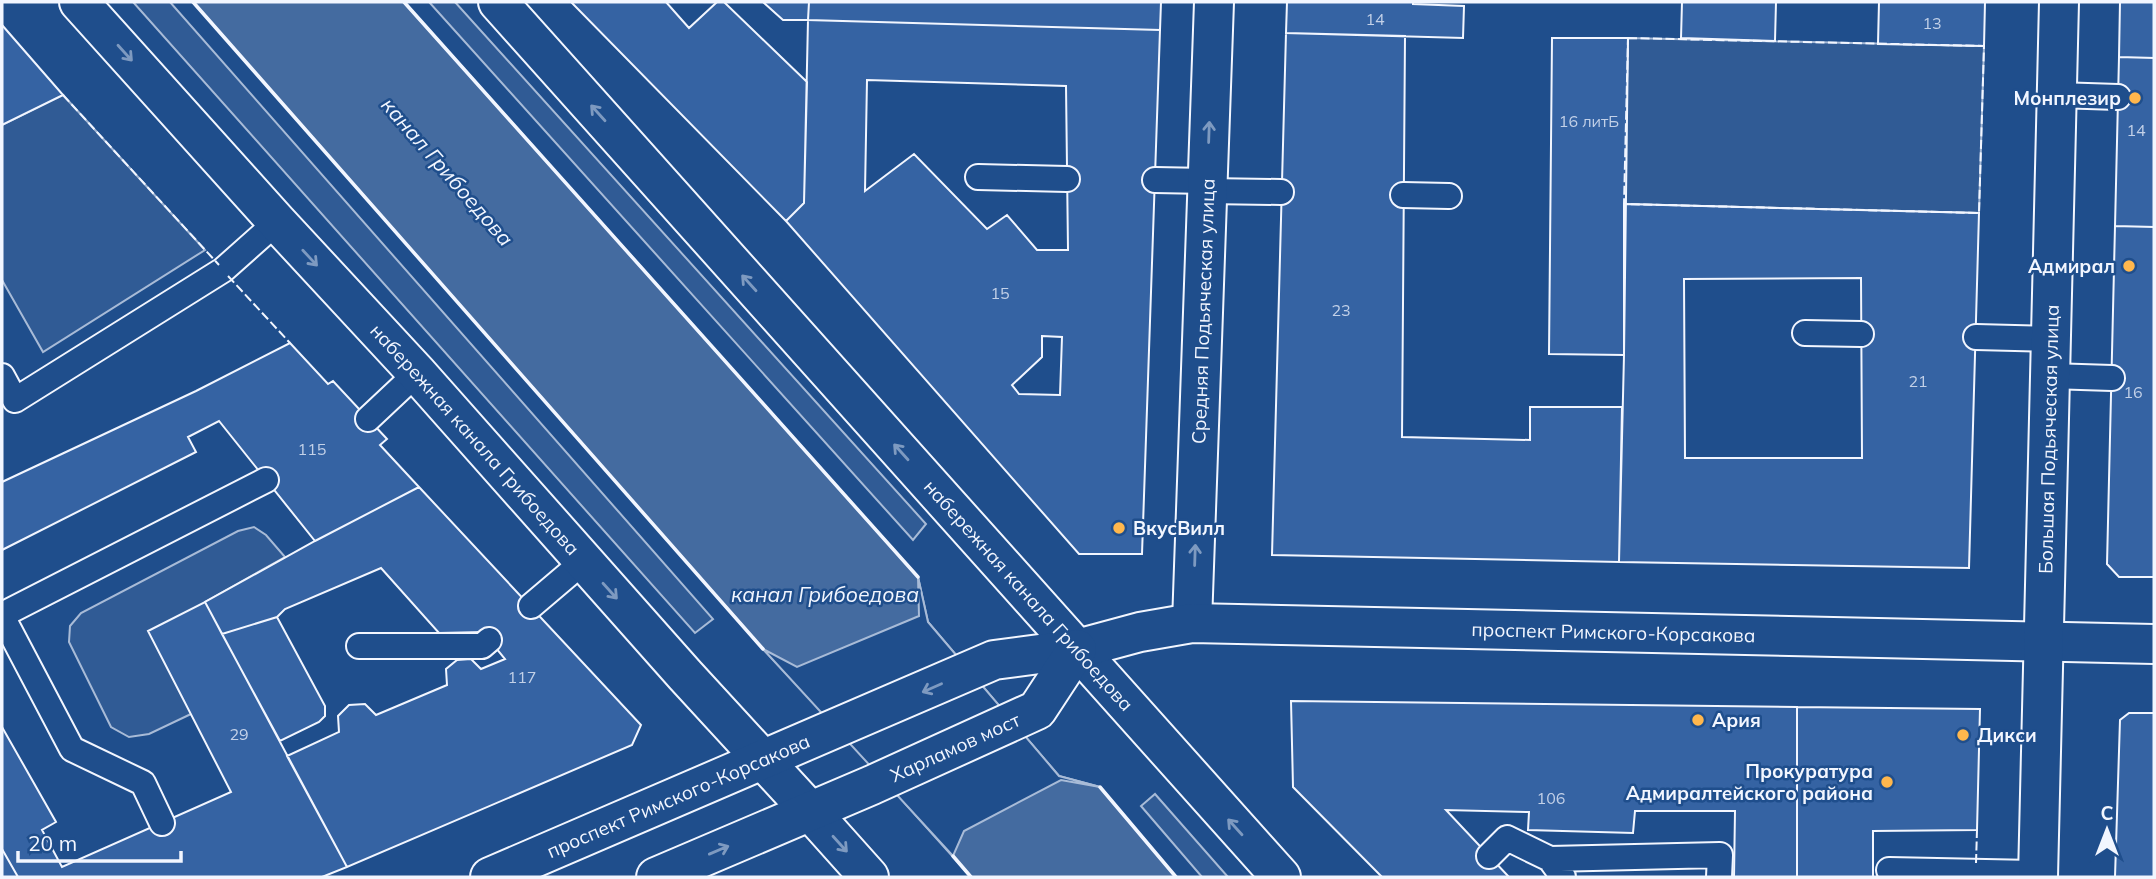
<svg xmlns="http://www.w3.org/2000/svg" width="2156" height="879" font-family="Mulish,sans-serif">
	<rect width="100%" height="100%" fill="#1f4e8c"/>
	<path fill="#305b95" stroke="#a8bbd7" stroke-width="2" d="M133,2H170L713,619L695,633Z
		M429,2H455L926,524L913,540Z
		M1628,38L1984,46L1979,213L1624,204Z
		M63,95L205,250L43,352L2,280V125Z
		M254,527L266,535L285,557L205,602L191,714L149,734L129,737L111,727L69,642L70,626L81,613L238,531Z
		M1155,794L1228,877H1202L1141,806Z"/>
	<path fill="#446ba0" stroke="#a8bbd7" stroke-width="2" d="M193,2H404L918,577L928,622L1059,776L1100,787L1176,877H971L830,720L763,649Z"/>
	<path fill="#1f4e8c" stroke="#a8bbd7" stroke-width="2" d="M918,577L928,622L1059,776L1100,787L1061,780L964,831L953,856L763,649L797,667L919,616Z"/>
	<path fill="#3563a3" stroke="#f2f6ff" stroke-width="2" fill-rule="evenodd" d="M571,2H666L689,28L717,2H724L807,82L804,203L786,221Z
		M763,2H809L808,20H783Z
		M809,2H1161L1160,30L808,20Z
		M1287,2H1413V4L1464,6L1463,38L1286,33Z
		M1682,2H1776L1775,41L1681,38Z
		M1879,2H1985L1984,46L1878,44Z
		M2120,2H2154V58L2119,57Z
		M808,20L1160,30L1142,554H1079L786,221L804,203ZM867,80L1066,86L1068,250H1037L1007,215L987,229L914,154L865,191ZM1042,336L1062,337L1060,395L1019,394L1012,385L1042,357Z
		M2,25L63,95L2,125Z
		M1286,33L1405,36L1402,437L1530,440V407H1622L1619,562L1272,555Z
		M1552,38H1628L1624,355L1549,354Z
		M2119,57L2154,58V227L2115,226Z
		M1624,204L1979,213L1969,568L1619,562L1624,355ZM1861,278L1862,458H1685L1684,279Z
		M2115,226L2154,227V577H2119L2107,564Z
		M290,343L328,384L333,381L387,439L380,445L419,487L315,541L219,421L188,437L196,452L2,550V482L196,391Z
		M419,487L641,725L632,745L347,867L287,756L339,732L338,716L349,705L365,704L376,715L447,685L446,669L457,660L471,659L481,669L505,659L483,632L439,633L381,568L285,609L277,617L222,634L205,602L315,541Z
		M205,602L347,867L322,877H18L2,849V727L56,822L42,830L62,867L231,792L148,631Z
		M277,617L325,706V716L319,722L280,741L222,634Z
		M1291,701L1797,707V877H1734L1735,811H1635L1633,833L1528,830L1529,812L1446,810L1509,877H1382L1293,787Z
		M1797,707L1980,709L1977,830L1873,831V877H1797Z
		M2129,713H2154V877H2115L2120,720Z
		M2,849L18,877H2Z"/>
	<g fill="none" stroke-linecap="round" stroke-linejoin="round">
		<g stroke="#f2f6ff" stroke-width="28">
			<path id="service" d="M2057,95L2118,97
				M978,177L1067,179
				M1155,180L1207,181
				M1207,191L1281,192
				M1403,195L1449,196
				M1805,333L1861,334
				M1976,337L2051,339
				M2,376L15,400L223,270L277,222
				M2050,376L2112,378
				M368,419L417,373
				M531,606L584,561
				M2,615L266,480
				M2,616L72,749L143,783L162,823
				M359,646H482L489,640
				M1489,856L1507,838L1550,859L1563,877
				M1550,859L1720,855L1719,877
				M1889,870L2039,873"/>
		</g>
		<g stroke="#f2f6ff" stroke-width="42">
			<g id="minor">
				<path id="s1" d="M498,2L1281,877"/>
				<path id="s2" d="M1192,623L1214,2"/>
				<path d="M810,811L869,877"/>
			</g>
		</g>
		<g stroke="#f2f6ff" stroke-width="42">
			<g id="tertiary">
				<path id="s3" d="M79,2L277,222L417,373L685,675L810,811"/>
				<path id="s4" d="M490,877L994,660L1077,649L1140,632L1192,623L2154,644"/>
				<path id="s5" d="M656,877L872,785L1037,710L1077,649"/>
				<path id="s6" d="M2038,877L2059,2"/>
			</g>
		</g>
		<use href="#service" stroke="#1f4e8c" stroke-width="24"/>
		<use href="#minor" stroke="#1f4e8c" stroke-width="38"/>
		<use href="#tertiary" stroke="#1f4e8c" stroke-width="38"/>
		<path stroke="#f2f6ff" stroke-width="2" stroke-dasharray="9 3.5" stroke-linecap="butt" d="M1628,38L1984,46L1979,213L1624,204Z
			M63,95L219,265
			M228,276L290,343
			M1976,863L1977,830"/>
		<path stroke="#f2f6ff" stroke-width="3.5" d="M193,2L763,649
			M404,2L918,577
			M1100,787L1176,877
			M953,856L971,877"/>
	</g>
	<defs><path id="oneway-shaft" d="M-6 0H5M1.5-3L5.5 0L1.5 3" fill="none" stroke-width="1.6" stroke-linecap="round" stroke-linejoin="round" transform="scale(1.75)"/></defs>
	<g stroke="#7e9ac0">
		<use href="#oneway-shaft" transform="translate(125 53) rotate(48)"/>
		<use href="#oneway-shaft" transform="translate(598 113) rotate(-132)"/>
		<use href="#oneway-shaft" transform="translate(1209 132) rotate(-88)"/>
		<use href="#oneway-shaft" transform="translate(310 258) rotate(47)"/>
		<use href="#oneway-shaft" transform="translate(749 283) rotate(-132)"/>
		<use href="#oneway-shaft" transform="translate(901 452) rotate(-132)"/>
		<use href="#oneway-shaft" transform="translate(1195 555) rotate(-88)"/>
		<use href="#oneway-shaft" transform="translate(610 591) rotate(48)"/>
		<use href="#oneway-shaft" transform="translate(932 688) rotate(156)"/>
		<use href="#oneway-shaft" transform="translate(1235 827) rotate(-132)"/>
		<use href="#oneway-shaft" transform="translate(840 844) rotate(48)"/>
		<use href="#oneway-shaft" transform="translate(719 850) rotate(-23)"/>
	</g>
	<g fill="#ffb74d" stroke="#1f4e8c" stroke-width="2.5">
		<circle cx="2135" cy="98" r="7"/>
		<circle cx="2129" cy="266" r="7"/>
		<circle cx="1119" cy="528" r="7"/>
		<circle cx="1698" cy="720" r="7"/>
		<circle cx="1963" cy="735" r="7"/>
		<circle cx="1887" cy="782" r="7"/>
	</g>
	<g text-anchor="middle" stroke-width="5" stroke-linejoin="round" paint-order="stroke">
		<g font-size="16" fill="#c3d1e8">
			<text x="1375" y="25">14</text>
			<text x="1932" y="29">13</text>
			<text x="1589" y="127">16 литБ</text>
			<text x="2136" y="136">14</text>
			<text x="1000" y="299">15</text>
			<text x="1341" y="316">23</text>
			<text x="1918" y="387">21</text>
			<text x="2133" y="398">16</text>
			<text x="312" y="455">115</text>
			<text x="522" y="683">117</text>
			<text x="239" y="740">29</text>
			<text x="1551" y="804">106</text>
		</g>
		<g font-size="19" font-weight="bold" fill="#f2f6ff" stroke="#1f4e8c" text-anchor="end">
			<text x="2121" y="105">Монплезир</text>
			<text x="2115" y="273">Адмирал</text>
			<text x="1133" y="535" text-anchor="start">ВкусВилл</text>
			<text x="1712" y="727" text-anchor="start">Ария</text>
			<text x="1977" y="742" text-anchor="start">Дикси</text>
			<text x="1873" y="778">Прокуратура<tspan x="1873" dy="22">Адмиралтейского района</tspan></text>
		</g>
		<g font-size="19" fill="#f2f6ff" stroke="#1f4e8c">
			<text dy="7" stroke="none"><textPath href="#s2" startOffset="312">Средняя Подьяческая улица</textPath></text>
			<text dy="7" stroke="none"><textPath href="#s3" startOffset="590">набережная канала Грибоедова</textPath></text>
			<text dy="7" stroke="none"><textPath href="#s6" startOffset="438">Большая Подьяческая улица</textPath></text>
			<text dy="7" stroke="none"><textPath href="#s1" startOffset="796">набережная канала Грибоедова</textPath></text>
			<text dy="7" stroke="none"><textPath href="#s4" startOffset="1172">проспект Римского-Корсакова</textPath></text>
			<text dy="7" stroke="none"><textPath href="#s5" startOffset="326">Харламов мост</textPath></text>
			<text dy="7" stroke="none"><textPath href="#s4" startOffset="205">проспект Римского-Корсакова</textPath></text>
		</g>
		<g font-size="21" font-style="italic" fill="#f2f6ff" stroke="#1f4e8c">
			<text transform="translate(447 172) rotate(49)" y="7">канал Грибоедова</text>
			<text x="825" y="602">канал Грибоедова</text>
		</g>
	</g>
	<rect width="2156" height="879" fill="none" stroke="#f2f6ff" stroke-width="7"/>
	<g transform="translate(2107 830)" stroke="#1f4e8c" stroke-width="5" paint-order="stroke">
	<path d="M0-5L12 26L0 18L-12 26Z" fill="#f2f6ff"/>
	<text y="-10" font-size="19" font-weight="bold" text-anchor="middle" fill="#f2f6ff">С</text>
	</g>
	<path d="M18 851v10h163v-10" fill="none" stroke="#f2f6ff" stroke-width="3.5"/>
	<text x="28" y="851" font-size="21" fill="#f2f6ff" stroke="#1f4e8c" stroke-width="5" paint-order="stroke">20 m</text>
</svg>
